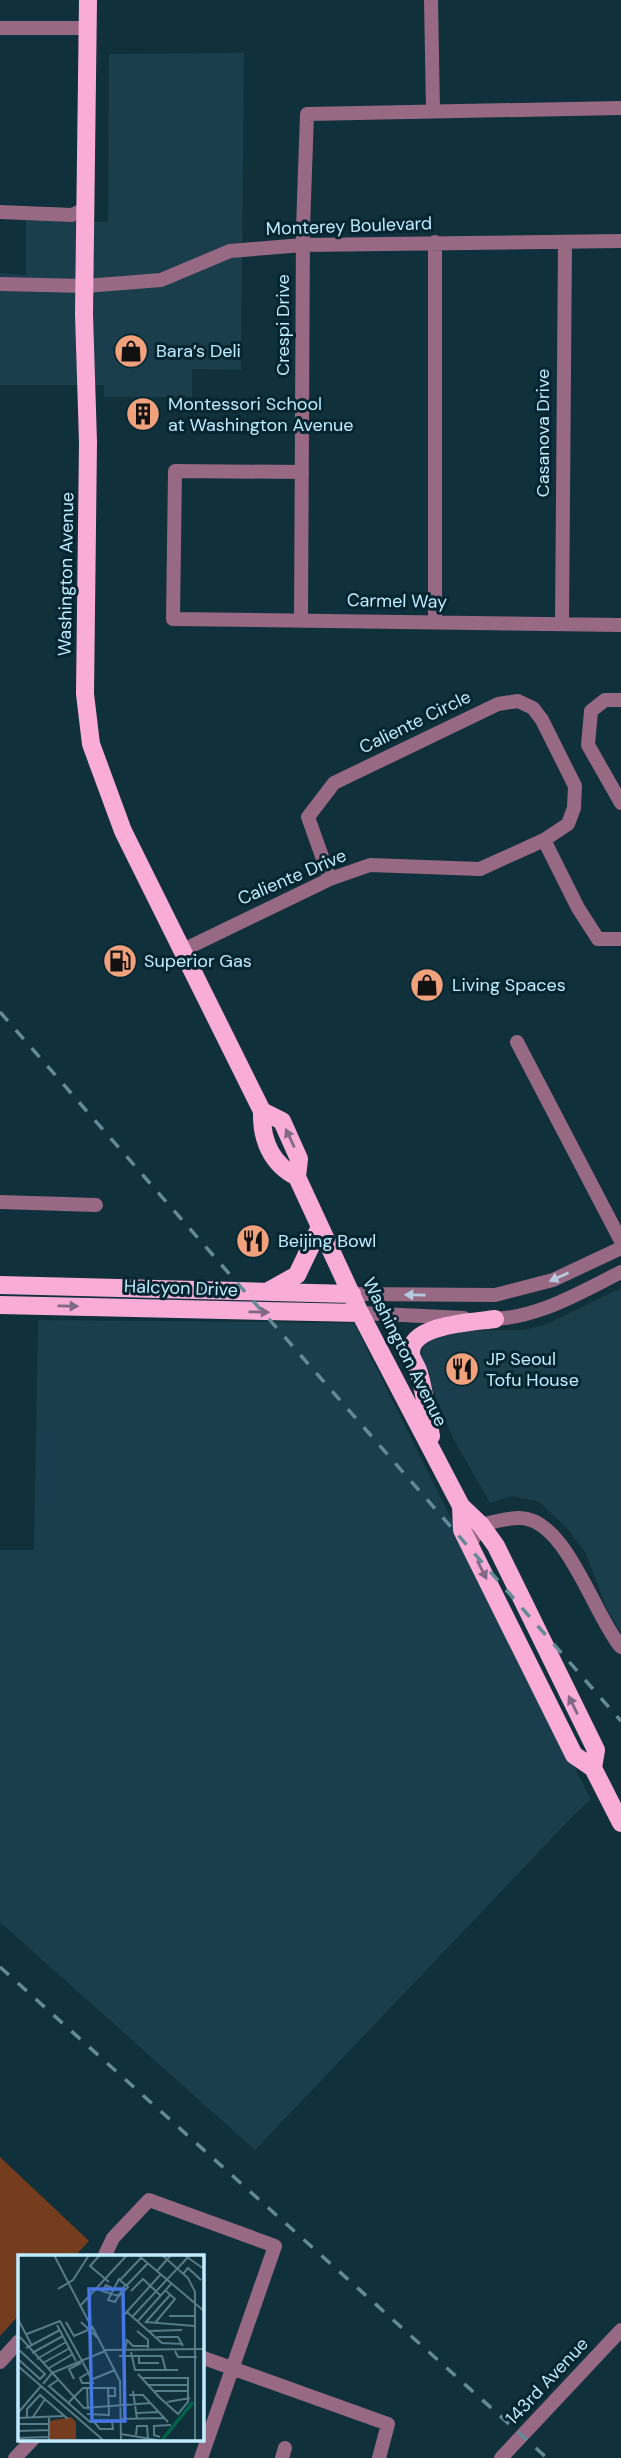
<svg xmlns="http://www.w3.org/2000/svg" width="621" height="2458" font-family="'DM Sans',sans-serif">
	<rect width="100%" height="100%" fill="#10303b"/>
	<path fill="#1a3e4b" d="M244,53L241,370L192,369V397H104V385H0V273L26,275V219L108,222L109,54Z
		M621,1288V1633L608,1611L585,1552L567,1528L539,1502L512,1496L490,1503L452,1436L423,1367L421,1352L424,1344L443,1331L524,1330L547,1324Z
		M38,1320L354,1323L591,1800L573,1816L255,2150L0,1922V1550H34Z"/>
	<path fill="#763c1e" d="M0,2157L89,2241L74,2257H19V2315L0,2336Z"/>
	<g fill="none" stroke-linecap="round" stroke-linejoin="round">
		<path stroke="#976982" stroke-width="14" d="M431,0L433,110
			M0,28H89
			M0,212L72,215L87,208
			M435,242V621
			M0,284L85,286L161,280L230,251L303,245L621,241
			M302,472L175,471L173,619L621,625
			M301,619L303,228L307,114L621,108
			M562,624L565,243
			M621,700H605L591,711L588,745L621,803
			M544,840L578,908L598,939H621
			M181,951L330,879L370,865L480,869L544,840L568,824L574,808L575,786L542,720L533,708L518,701L498,704L334,783L308,817L330,879
			M517,1042L621,1241
			M0,1202L96,1205
			M352,1294L495,1295L553,1280L621,1248
			M360,1313L464,1318
			M485,1319C533,1321 579,1293 621,1272
			M470,1545L481,1525C493,1522 507,1518 519,1518C566,1517 594,1616 621,1647
			M104,2257L113,2238L149,2200L275,2246L201,2458
			M201,2357L388,2424L379,2458
			M0,2362L19,2341
			M15,2458L33,2439
			M282,2458L285,2448
			M501,2458L621,2330"/>
		<path stroke="#f9acd6" stroke-width="18" d="M88,0L84,314L88,442L85,694L91,744L123,831L262,1111C261,1139 271,1164 297,1177
			M262,1111L282,1121L299,1159L297,1177L360,1313L461,1506L481,1525L496,1546L596,1750L593,1768
			M0,1285L352,1294
			M270,1290L297,1275L320,1227
			M0,1305L360,1313
			M431,1436C427,1416 425,1393 419,1373C417,1366 411,1359 411,1353C410,1324 475,1322 495,1319
			M461,1506L462,1530L574,1755L593,1768L621,1823"/>
		<path stroke="#648a98" stroke-width="3.5" stroke-dasharray="12 12" stroke-linecap="butt" d="M0,1012L621,1721
			M0,1967L547,2458"/>
	</g>
	<defs><path id="oneway-solid" d="M-6-.8H1V-3.2L6.5 0L1 3.2V.8H-6Z" transform="scale(1.75)"/></defs>
	<g fill="#7f6984">
		<use href="#oneway-solid" transform="translate(290 1138) rotate(-115)"/>
		<use href="#oneway-solid" transform="translate(68 1306) rotate(1)"/>
		<use href="#oneway-solid" transform="translate(259 1312) rotate(1)"/>
		<use href="#oneway-solid" transform="translate(482 1570) rotate(63)"/>
		<use href="#oneway-solid" transform="translate(573 1705) rotate(-116)"/>
	</g>
	<g fill="#b6cbe0">
		<use href="#oneway-solid" transform="translate(559 1277) rotate(156)"/>
		<use href="#oneway-solid" transform="translate(415 1295) rotate(-179)"/>
	</g>
	<defs>
		<g id="shop-disc" transform="scale(1.75)"><circle r="9.5" fill="#f1a17c" stroke="#052631"/><path d="M-5-2.5h2.3a2.7 3.5 0 0 1 5.4 0H5L5.5 6h-11ZM-1.5-2.5h3a1.5 2.3 0 0 0-3 0Z" fill="#111"/></g>
		<g id="building-disc" transform="scale(1.75)"><circle r="9.5" fill="#f1a17c" stroke="#052631"/><path d="M-4-6H4V6H1V3H-1V6H-4ZM-2.5-4.3h1.7v1.8h-1.7ZM.8-4.3h1.7v1.8H.8ZM-2.5-1h1.7V.8h-1.7ZM.8-1h1.7V.8H.8Z" fill="#111"/></g>
		<g id="fuel-disc" transform="scale(1.75)"><circle r="9.5" fill="#f1a17c" stroke="#052631"/><path d="M-5.5-6h7V0h2V4h1.3V-2.5L3-4.5l.8-.8L6-3V5H2.5V1h-1V6h-7ZM-4.2-4.7v3.2H.2V-4.7Z" fill="#111"/></g>
		<g id="restaurant-disc" transform="scale(1.75)"><circle r="9.5" fill="#f1a17c" stroke="#052631"/><path d="M-5-6h1v4h1v-4h1v4h1v-4h1v5L-1.5 .5V6h-2V.5L-5-1ZM5-6V6H3V1.5H1.5Q1.5-4 5-6Z" fill="#111"/></g>
	</defs>
	<g fill-rule="evenodd">
		<use href="#shop-disc" x="131" y="351"/>
		<use href="#building-disc" x="143" y="414"/>
		<use href="#fuel-disc" x="120" y="961"/>
		<use href="#shop-disc" x="427" y="985"/>
		<use href="#restaurant-disc" x="253" y="1241"/>
		<use href="#restaurant-disc" x="462" y="1369"/>
	</g>
	<g text-anchor="middle" stroke-width="6" stroke-linejoin="round" paint-order="stroke">
		<g font-size="18" fill="#c0ecff" stroke="#052631">
			<text transform="translate(349 226) rotate(-2)" y="6">Monterey Boulevard</text>
			<text transform="translate(283 325) rotate(-90)" y="6">Crespi Drive</text>
			<text transform="translate(543 433) rotate(-90)" y="6">Casanova Drive</text>
			<text transform="translate(66 574) rotate(-89)" y="6">Washington Avenue</text>
			<text transform="translate(397 601) rotate(1)" y="6">Carmel Way</text>
			<text transform="translate(415 722) rotate(-26)" y="6">Caliente Circle</text>
			<text transform="translate(292 877) rotate(-23)" y="6">Caliente Drive</text>
			<text transform="translate(181 1288) rotate(2)" y="6">Halcyon Drive</text>
			<text transform="translate(405 1352) rotate(63)" y="6">Washington Avenue</text>
			<text transform="translate(547 2381) rotate(-47)" y="6">143rd Avenue</text>
		</g>
		<g font-size="18" fill="#c0ecff" stroke="#052631" text-anchor="start">
			<text x="156" y="357">Bara’s Deli</text>
			<text x="168" y="410">Montessori School<tspan x="168" dy="21">at Washington Avenue</tspan></text>
			<text x="144" y="967">Superior Gas</text>
			<text x="452" y="991">Living Spaces</text>
			<text x="278" y="1247">Beijing Bowl</text>
			<text x="486" y="1365">JP Seoul<tspan x="486" dy="21">Tofu House</tspan></text>
		</g>
	</g>
	<g transform="translate(18 2255)">
		<rect width="186" height="186" fill="#10303b"/>
		<path d="M53,162L58,167V184H32V166Z" fill="#763c1e"/>
		<path fill="none" stroke="#016347" stroke-width="3.5" d="M144,185L175,147"/>
		<path fill="none" stroke="#567b89" stroke-width="2" d="M36,0L75,75M82,0L72,11L91,27M120,0L186,56M144,0L170,23L177,37V185M166,0L186,14M139,16L153,0M165,19L170,13L183,25M102,25L123,3M109,30L130,8M94,33L88,30L84,36L101,41M40,34L55,25L71,0M113,36L125,24L143,41M101,41L110,32L103,26L101,24L90,45L97,47L107,30M63,50L109,0M109,57L144,88L165,89M106,60L143,19M151,61H177M114,62L172,0M0,64L13,89M48,67L56,81L70,75M63,67L80,83M119,67L153,29M128,67L177,71M127,68L152,40M137,68L157,44L147,35M39,70L58,106M74,71L102,126L103,185M119,76L130,85V93M131,76L164,75M9,79L42,66L69,115M2,82L66,153L133,148M139,82H160L165,91M8,93L42,75M0,94L27,119L22,124L0,104M87,95L186,94M107,95L109,85L115,91H130M157,96L160,102H179M113,97L117,115H160M14,98L45,81M101,101H144L148,116M121,101V108H141M19,104L48,87M25,108L52,93M0,111L85,185M31,113L55,99M69,115L75,128H64L62,123L70,118M120,119L141,142L160,159L170,147V123H123M56,124L51,114L63,108M75,124L97,115M40,125L31,131L72,167L102,166M25,129L34,118L87,96M130,130H171M69,132L70,155M115,136L119,164M137,136H170M111,140H125L150,167M149,147L172,143M50,148L65,133H97V141H91M0,158L23,131M119,158L141,157M69,159L91,160L90,133M9,162V154L22,140L50,164M15,162L27,144M31,162V185M0,163L45,161M102,164L146,163M76,167L82,174H95L94,166M0,169H31M0,176L31,175M103,179L139,185M118,180L119,171H129L130,184M142,182L136,180V171L153,170M0,183L31,182M185,185V145"/>
		<path fill="#4676e2" fill-opacity="0.15" stroke="#4676e2" stroke-width="3.5" d="M71,34H105L107,166H74Z"/>
		<rect width="186" height="186" fill="none" stroke="#c0ecff" stroke-width="3.5"/>
	</g>
</svg>
